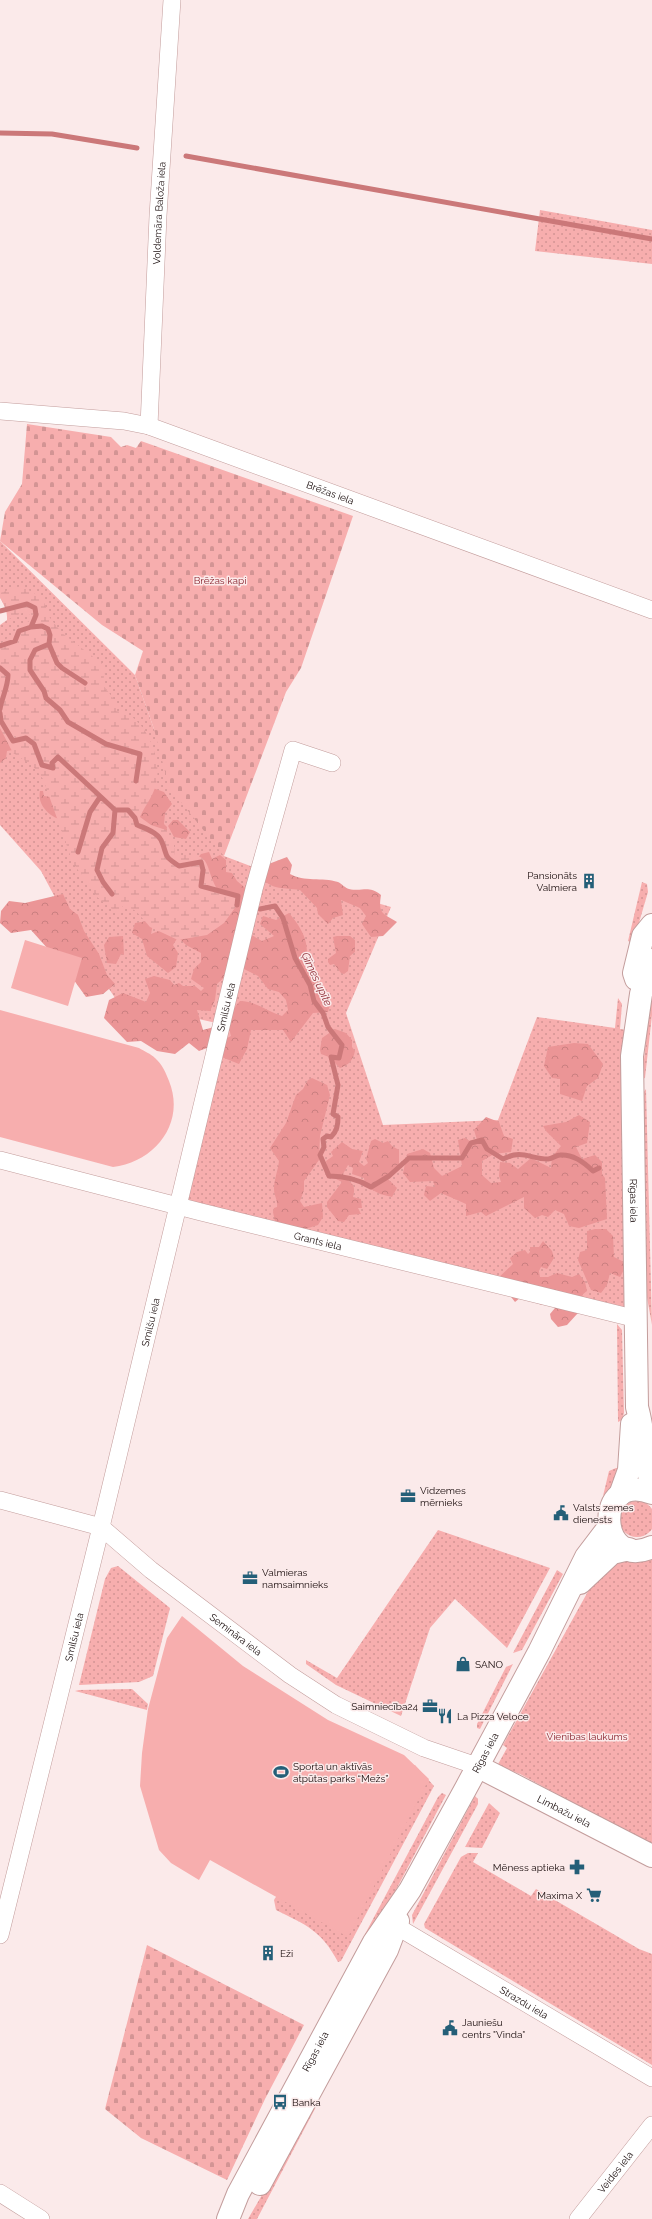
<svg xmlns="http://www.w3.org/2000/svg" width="652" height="2219" font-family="Raleway,sans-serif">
	<defs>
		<pattern id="grass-dots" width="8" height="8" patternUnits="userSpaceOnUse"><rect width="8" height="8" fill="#f7aeae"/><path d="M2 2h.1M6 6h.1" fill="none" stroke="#d39494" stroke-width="1.8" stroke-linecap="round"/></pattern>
		<pattern id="forest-crowns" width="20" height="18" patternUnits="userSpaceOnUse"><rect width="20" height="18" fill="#eb9596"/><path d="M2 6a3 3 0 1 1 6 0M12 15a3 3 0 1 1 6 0" fill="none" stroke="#c97f80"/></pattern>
		<pattern id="wetland-marsh" width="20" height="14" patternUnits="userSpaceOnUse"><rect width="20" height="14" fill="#f7aeae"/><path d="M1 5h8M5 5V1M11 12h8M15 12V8" fill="none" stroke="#d39494"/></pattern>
		<pattern id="cemetery-stones" width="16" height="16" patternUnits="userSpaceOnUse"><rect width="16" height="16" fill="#f7aeae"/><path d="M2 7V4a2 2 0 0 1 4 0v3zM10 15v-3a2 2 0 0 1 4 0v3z" fill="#d39494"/></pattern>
	</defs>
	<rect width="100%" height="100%" fill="#fbeaea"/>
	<path fill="url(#grass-dots)" d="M540,210L652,230V264L535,251Z
		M0,541L135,675L154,729L224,856L253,867L391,907L346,1013L383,1125L498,1120L537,1017L615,1028L618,998L622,1004L620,1029L634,1031L637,1319L178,1206L221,1024L117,1001L82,948L41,871L0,825V625L7,620L8,611L0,598Z
		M642,882L647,884L648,892L633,943L628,941Z
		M652,982V1015L645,1078L642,1079Z
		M646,1089L652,1325L646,1292L643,1093Z
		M617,1324L622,1330L624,1413L622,1420L618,1422Z
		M616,1468H621L614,1485L603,1496L609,1471Z
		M619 1519a18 18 0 1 1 36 0a18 18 0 1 1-36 0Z
		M438,1530L550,1568L507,1648L455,1599L430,1628L401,1716L336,1685L306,1664V1660L337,1678Z
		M652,1557V1846L520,1774L497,1766L507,1748L503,1745L591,1586L610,1563Z
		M118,1566L170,1608L153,1676L139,1682L79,1685L105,1579L111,1568Z
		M557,1570L563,1574L522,1650L513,1653Z
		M513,1664L480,1729L477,1728V1724L506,1667Z
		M132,1689L148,1704L147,1710L75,1691L79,1690Z
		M415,1765L434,1786L341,1961L338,1962C321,1930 306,1925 276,1910L274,1900L279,1892Z
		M442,1793L446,1795L439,1808L338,2000L335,1991L340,1981L438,1797Z
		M475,1796L478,1799V1804L413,1924L412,1915Z
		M489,1803L500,1813L482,1848L465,1847Z
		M468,1853H478L473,1862L531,1896L536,1889L639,1949L652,1954V2065L425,1928L424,1924L461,1857Z
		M318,2103L257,2219H248L301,2128Z"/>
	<path fill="url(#forest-crowns)" d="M0,727L13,750L7,751L6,758L0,763Z
		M150,787L164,792L172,804L165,813L164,824L167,827L166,835C142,832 67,827 51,815C43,809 38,801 40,791H43L44,796L51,797Z
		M173,820H178L190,832L186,839L174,837L168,826Z
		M209,852L212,859L220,855L226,860V872L232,873L237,881L249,891L230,972L217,984L215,1000L210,1011L197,1010L203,1030L214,1027L212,1046L199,1051L189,1043L175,1054L157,1051L141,1041L127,1042L104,1018L109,1000L123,993L146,1002L150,993L145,979L154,976L170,980L174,985L179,983L183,986H195L201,991L204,988L191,979L194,969L201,962V953L186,945L178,937L173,945L178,953L176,967L168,973L147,956L142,939L132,933L135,923L147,921L153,924L151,934L166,928L197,859L201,854Z
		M287,857L292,865L290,874C304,882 322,877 338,882C342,884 345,888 349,889C363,892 368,885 381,895C378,914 382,913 397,922L383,936L371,937L362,924L366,916L360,908L341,900L343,915L333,918L328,924L318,914L317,908L300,890C282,887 275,891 261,878L266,865Z
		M63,894L70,909L78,915L84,931L99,954L107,975L115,984L103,994L86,997L66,969L31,930L11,933L0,923L1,911L9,901L25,903Z
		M289,913C300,926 310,941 306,959L312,967L317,985L322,986L330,1004L328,1012L313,1013L291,1042L283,1030H251L247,1049L239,1064L219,1056V1042L231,1036C227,1023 230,1011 240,1001C255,1001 267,1011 282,1016L288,1010L286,1000L279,992L268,989L258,976L240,967L248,933L262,941L274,936L260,924L263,916L276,920Z
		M123,936L124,955L121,954L116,964L107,963L104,945L109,937Z
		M337,936H350L355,940V952L350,956L348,971L344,974L341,973L334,964L330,965L328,962V959L336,953L333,937Z
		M335,1029L346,1033L352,1040V1047L355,1051C353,1060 349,1065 340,1068L329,1057L321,1054L320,1050L322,1038Z
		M574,1043L588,1044L603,1064L598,1078L587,1086L582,1101L560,1094V1079L552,1078L544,1066L548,1047Z
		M312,1078L327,1085L330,1095L320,1136L319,1160L304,1181V1190L300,1201L304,1207L322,1203L323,1217L318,1225L305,1229L275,1222L273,1212L274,1208L277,1207C278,1200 274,1196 274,1189C274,1180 278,1170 279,1161L270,1148L286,1123L296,1095L303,1089L308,1080Z
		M579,1115L590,1122L587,1143L576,1147L582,1159L595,1155L602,1162V1174L605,1178L607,1219L579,1228L569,1226L564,1214L555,1210L548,1217L542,1215L535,1218L524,1208V1197L486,1216L481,1212L466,1216V1204L441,1193L430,1201L424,1195L426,1186L435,1187L433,1181L410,1182L403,1173L407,1154L423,1149L430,1153L434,1168L442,1176L462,1166L458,1140L465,1138L473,1143L477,1140L474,1130L486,1117L499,1122L504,1136L513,1139L511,1152L494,1154L482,1161V1175L491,1183L501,1182L499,1176L500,1162L510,1163L518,1169L531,1158L551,1168L552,1157L561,1146L546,1131L543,1126L566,1122Z
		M375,1139L383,1143L388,1141L392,1146L399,1150V1166L390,1173L388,1179L397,1188L392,1197L380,1194L365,1186L364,1178L352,1174L353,1168L348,1165L343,1174C349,1185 357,1181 353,1197L361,1199L362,1208H358L361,1214L349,1215L344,1222L338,1221L327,1207V1202L342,1182L328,1175L326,1161L333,1156L331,1152L342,1142L352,1149L363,1151L359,1162L364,1166L368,1163L366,1159L371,1141Z
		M595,1229H606L613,1236L614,1257L622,1261L625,1268L620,1277L610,1273L607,1285L601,1293L591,1290L578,1260L580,1252L587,1250V1231Z
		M543,1241L552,1251L554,1258L547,1269L541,1267L539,1271L540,1277H548L557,1273L572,1277L579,1274L585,1282L587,1291L582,1295L588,1302L567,1325L558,1327L551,1319L550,1314L555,1308L550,1303C542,1307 537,1304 531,1298H520L515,1302L497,1279L513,1264L510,1258L517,1252L525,1250L528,1254L530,1252V1247H539Z"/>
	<path fill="url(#wetland-marsh)" d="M20,586L42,597L50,618L62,633L105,666L103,685L113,698L117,711C120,712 125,713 129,715C149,727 162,761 156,784C153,797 145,805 140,817L151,825L166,830L174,845L175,856C213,851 203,863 217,889L238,896L237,905L224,923L207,935L178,940L150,927L136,911L124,905L117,913L97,897L73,863L43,779L32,765L13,753L0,728V644L31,619L29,614L22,613L7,620C8,607 0,602 0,593Z"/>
	<path fill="url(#cemetery-stones)" d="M27,424L111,437L121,447L127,445L136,448L141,441L353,516L301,668L286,692L224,856L169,787L154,729L135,675L143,651L102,625L0,541L5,512L22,484Z
		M147,1945L304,2025L265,2099L227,2180L141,2138L105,2109Z"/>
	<path fill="#f7aeae" d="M25,940L82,958L68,1006L11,988Z
		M0,1010L139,1048C144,1051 151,1054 155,1058C162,1064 166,1073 169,1081C186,1123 155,1162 113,1167L0,1137Z
		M182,1616L243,1666L328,1720L404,1755L429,1779L348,1937L210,1860L199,1880L171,1863L159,1850L140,1786L142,1753L148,1709L167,1638Z"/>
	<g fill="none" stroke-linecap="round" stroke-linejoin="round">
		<path stroke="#cb7879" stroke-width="5" d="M0,133L52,134L137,148
			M186,156L652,239
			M0,611L27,604L35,608L36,615L31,627L19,631L15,641L0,646
			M31,627L42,626L48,629L50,635L49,644L35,650L30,660V670L44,691L46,698L60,710L68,722L106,744L140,754L136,781
			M49,644L57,663L62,668L85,683
			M0,668L8,675C8,687 2,697 0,709
			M0,713L1,721L13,741L26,738L34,744L42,765L53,768L52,763L58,757L115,810H128L135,818L137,825C145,828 157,832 161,840C169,857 161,854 179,866L201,862L203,870L201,886L238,896L237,905
			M78,852L90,812L100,797
			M112,894L103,882L97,870L102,848L113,833L115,810
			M260,909L275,906L283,918L295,958L310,985L314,1001L323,1013L328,1027L342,1045L339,1058L331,1057L338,1085L333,1114L338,1117C338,1125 337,1131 331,1137L327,1136L323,1139L324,1147L320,1155L329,1176C344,1176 358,1179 371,1187L389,1176L409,1158H462L471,1143L482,1140L487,1149L503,1159C522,1149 530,1159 548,1159C552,1159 556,1155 560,1155C572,1154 584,1162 593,1171L599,1168"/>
		<g stroke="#c39d9c" stroke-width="18">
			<g id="minor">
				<path id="s1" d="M0,411L124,421L149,426L652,610"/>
				<path id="s2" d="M149,426L158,216L172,0"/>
				<path id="s3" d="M0,1160L201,1212L637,1319"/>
				<path id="s4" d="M0,1500L101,1527L151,1570L290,1675L336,1705L424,1748L477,1766"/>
				<path id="s5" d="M396,1926L652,2078"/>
				<path id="s6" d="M0,1935L101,1527L254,889L293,750L332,763"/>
				<path d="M0,2193L41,2219"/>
				<path id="s7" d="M578,2219L652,2125"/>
			</g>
		</g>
		<g stroke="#c39d9c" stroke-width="24">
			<g id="major">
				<path id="s8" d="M652,960L641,994L632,1056L637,1407C645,1434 643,1460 652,1486"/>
				<path d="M636,979L634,973L643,936L652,925"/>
				<path d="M652,1493C592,1470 598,1572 652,1547"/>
				<path d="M620,1495L629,1470L632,1424"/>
				<path d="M580,1583L612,1553L629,1549"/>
				<path id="s9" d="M477,1766L652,1856"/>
				<path d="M260,2184L387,1950L398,1921"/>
				<path id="s10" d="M228,2219L238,2194L374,1942L410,1890L466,1788L539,1652L586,1557L608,1528"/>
			</g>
		</g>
		<use href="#minor" stroke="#fff" stroke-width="17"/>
		<use href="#major" stroke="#fff" stroke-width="22"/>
	</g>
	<defs>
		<g id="building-bare" transform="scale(1.2)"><path d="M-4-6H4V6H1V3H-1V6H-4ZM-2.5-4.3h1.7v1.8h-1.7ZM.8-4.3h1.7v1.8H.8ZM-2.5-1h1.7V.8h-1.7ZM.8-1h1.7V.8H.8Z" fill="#245f78" stroke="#fbeaea" stroke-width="2.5" paint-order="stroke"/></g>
		<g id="office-bare" transform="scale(1.2)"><path d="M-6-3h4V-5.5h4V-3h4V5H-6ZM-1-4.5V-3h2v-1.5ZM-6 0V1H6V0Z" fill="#245f78" stroke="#fbeaea" stroke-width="2.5" paint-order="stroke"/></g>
		<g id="civic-bare" transform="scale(1.2)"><path d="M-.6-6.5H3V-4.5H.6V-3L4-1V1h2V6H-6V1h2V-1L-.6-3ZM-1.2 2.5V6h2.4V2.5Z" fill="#245f78" stroke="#fbeaea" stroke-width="2.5" paint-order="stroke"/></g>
		<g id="shop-bare" transform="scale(1.2)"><path d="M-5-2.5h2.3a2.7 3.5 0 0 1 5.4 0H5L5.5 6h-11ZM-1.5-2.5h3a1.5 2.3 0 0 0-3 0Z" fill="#245f78" stroke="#fbeaea" stroke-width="2.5" paint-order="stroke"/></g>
		<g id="restaurant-bare" transform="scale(1.2)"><path d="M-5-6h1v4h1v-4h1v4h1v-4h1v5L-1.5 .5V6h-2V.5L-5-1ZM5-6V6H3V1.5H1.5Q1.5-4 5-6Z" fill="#245f78" stroke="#fbeaea" stroke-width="2.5" paint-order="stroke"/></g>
		<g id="stadium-bare" transform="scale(1.2)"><path d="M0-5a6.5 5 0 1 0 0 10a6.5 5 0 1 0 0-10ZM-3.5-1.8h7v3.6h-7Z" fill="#245f78" stroke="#fbeaea" stroke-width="2.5" paint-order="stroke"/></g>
		<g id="pharmacy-bare" transform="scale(1.2)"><path d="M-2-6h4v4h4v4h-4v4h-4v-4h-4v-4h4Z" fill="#245f78" stroke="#fbeaea" stroke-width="2.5" paint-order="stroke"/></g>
		<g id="supermarket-bare" transform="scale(1.2)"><path d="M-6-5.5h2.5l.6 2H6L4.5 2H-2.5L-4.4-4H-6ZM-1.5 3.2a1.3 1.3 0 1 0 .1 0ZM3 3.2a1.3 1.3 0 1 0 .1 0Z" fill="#245f78" stroke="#fbeaea" stroke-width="2.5" paint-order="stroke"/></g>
		<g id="bus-bare" transform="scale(1.2)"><path d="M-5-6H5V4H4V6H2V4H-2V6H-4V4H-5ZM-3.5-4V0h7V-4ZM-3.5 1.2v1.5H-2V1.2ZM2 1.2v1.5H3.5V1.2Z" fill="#245f78" stroke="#fbeaea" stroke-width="2.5" paint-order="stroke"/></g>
	</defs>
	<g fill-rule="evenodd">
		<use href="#building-bare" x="589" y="881"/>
		<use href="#office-bare" x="408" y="1496"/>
		<use href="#civic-bare" x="561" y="1513"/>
		<use href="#office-bare" x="250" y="1578"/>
		<use href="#shop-bare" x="463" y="1664"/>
		<use href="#office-bare" x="430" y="1706"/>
		<use href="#restaurant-bare" x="445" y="1716"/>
		<use href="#stadium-bare" x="281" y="1772"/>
		<use href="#pharmacy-bare" x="577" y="1867"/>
		<use href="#supermarket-bare" x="594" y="1895"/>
		<use href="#building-bare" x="268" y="1953"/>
		<use href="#civic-bare" x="450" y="2028"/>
		<use href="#bus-bare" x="280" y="2102"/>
	</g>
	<g text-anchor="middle" stroke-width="3" stroke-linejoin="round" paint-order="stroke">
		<g font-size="10" fill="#1a0d0d" stroke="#fbeaea">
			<text dy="4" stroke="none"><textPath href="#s2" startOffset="213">Voldemāra Baloža iela</textPath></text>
			<text dy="4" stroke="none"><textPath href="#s1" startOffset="343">Brēžas iela</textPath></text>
			<text dy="4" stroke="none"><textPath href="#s6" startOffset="955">Smilšu iela</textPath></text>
			<text dy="4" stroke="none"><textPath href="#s8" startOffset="243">Rīgas iela</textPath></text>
			<text dy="4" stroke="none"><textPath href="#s3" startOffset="328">Grants iela</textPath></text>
			<text dy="4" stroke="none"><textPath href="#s6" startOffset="631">Smilšu iela</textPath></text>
			<text dy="4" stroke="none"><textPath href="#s4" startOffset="277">Semināra iela</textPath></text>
			<text dy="4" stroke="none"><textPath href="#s6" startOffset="307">Smilšu iela</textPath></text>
			<text dy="4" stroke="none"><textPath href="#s10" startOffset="533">Rīgas iela</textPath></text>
			<text dy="4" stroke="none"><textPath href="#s9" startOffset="98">Limbažu iela</textPath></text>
			<text dy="4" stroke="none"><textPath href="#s5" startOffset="149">Strazdu iela</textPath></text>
			<text dy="4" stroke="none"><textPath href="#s10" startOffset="189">Rīgas iela</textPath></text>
			<text dy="4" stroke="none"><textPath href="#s7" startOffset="60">Veides iela</textPath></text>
		</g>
		<g font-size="10" fill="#8b2631" stroke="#fbeaea">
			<text x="220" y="584">Brēžas kapi</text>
			<text x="587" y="1740">Vienības laukums</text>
		</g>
		<g font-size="10" fill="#1a0d0d" stroke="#fbeaea" text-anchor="start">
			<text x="577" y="879" text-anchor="end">Pansionāts<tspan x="577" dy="12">Valmiera</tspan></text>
			<text x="420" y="1494">Vidzemes<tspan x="420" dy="12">mērnieks</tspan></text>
			<text x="573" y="1511">Valsts zemes<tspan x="573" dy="12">dienests</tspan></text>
			<text x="262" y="1576">Valmieras<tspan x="262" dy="12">namsaimnieks</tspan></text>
			<text x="475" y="1668">SANO</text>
			<text x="418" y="1710" text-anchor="end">Saimniecība24</text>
			<text x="457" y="1720">La Pizza Veloce</text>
			<text x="293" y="1770">Sporta un aktīvās<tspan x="293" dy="12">atpūtas parks “Mežs”</tspan></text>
			<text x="565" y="1871" text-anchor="end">Mēness aptieka</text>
			<text x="582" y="1899" text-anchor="end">Maxima X</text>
			<text x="280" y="1957">Eži</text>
			<text x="462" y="2026">Jauniešu<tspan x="462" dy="12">centrs "Vinda"</tspan></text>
			<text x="292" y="2106">Banka</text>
		</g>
		<g font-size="11" font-style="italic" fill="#902c36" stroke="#fbeaea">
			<text transform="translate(317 979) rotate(65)" y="4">Ģīmes upīte</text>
		</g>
	</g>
</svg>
